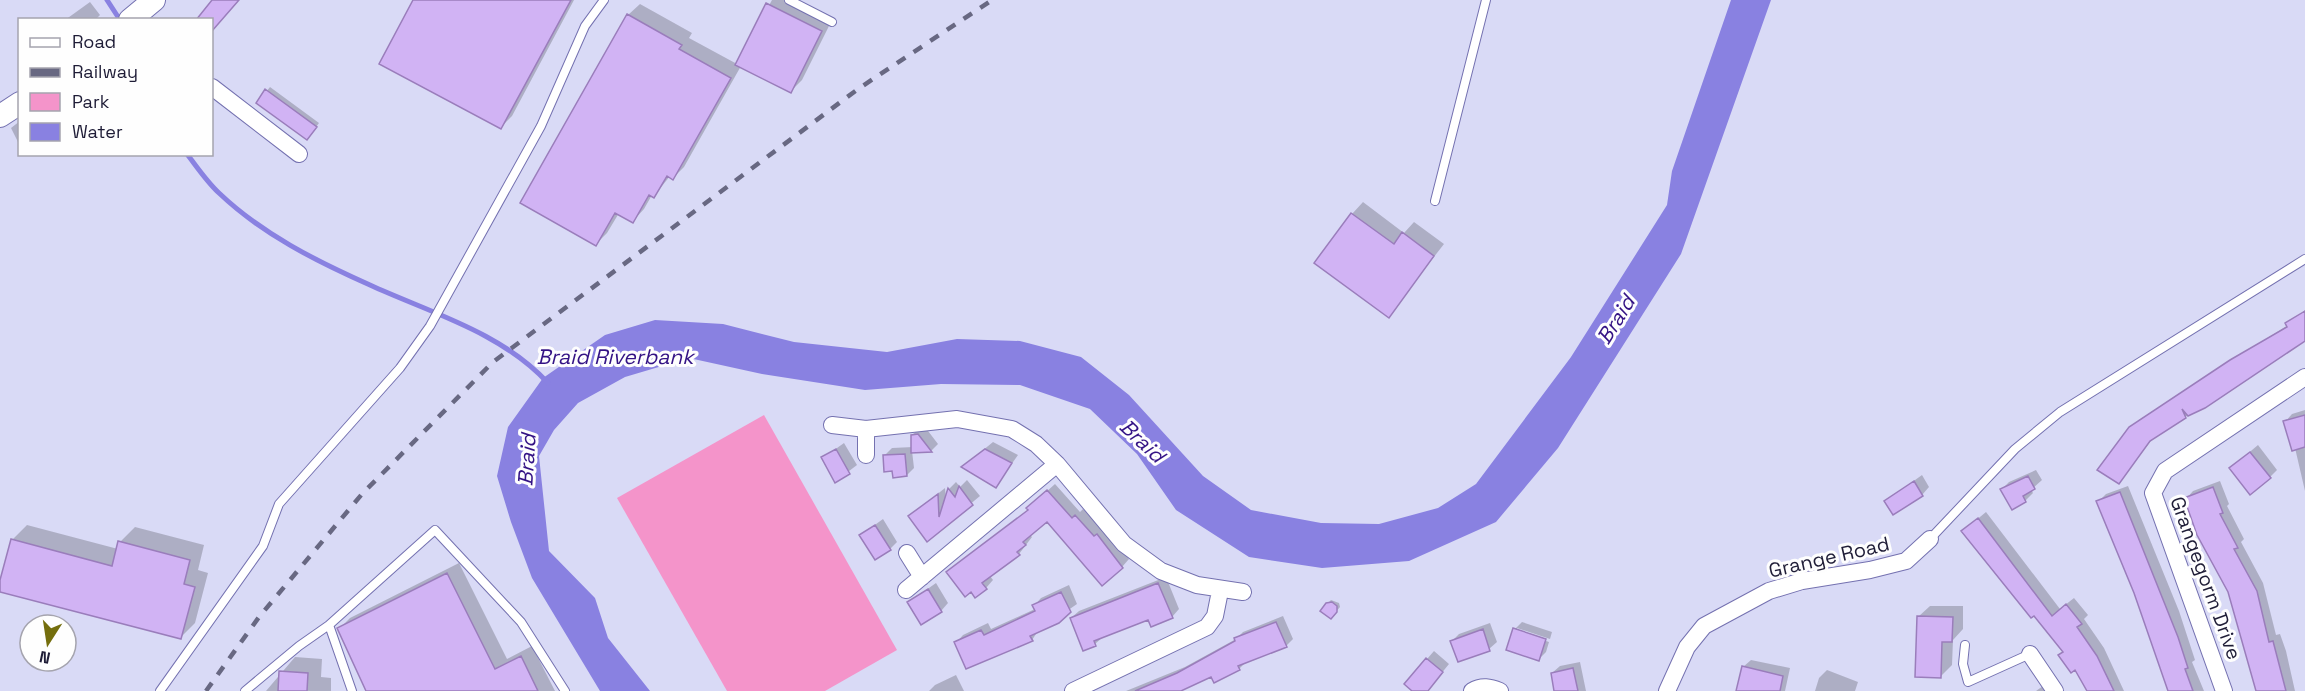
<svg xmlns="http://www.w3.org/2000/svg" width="2305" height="691" font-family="'Space Grotesk',sans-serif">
	<rect width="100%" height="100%" fill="#d9daf6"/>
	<path fill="#f494ca" d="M764,415L897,650L825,691H727L617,498Z"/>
	<path fill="#8981e1" d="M1731,0H1771L1681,254L1558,448L1496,522L1409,561L1322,568L1249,557L1176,510L1137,454L1090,409L1020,385L941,384L865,390L762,374L689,358L625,377L578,403L554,430L539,456L549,551L595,598L608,638L650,691H600L532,578L511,522L497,476L508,427L543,378L605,335L655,320L723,324L794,342L887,352L957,339L1020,341L1081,357L1129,395L1203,476L1251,510L1321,523L1379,524L1438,508L1476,484L1571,357L1667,205L1672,171Z"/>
	<path fill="#0003" d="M415,0H574L512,116L501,127Z
		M772,0H793L832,20L802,80L791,91L741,66L684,167L673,178L670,176L654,196L652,195L644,209L633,221L619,213L607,233L596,244L628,15L640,4L692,33L689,38L737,64Z
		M90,2L100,15L95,20H65Z
		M270,87L319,123L310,135L258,102Z
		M20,121V143L19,144L11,128Z
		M1363,202L1404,233L1414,222L1444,244L1388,316L1352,214Z
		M2305,310V340L2154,437L2119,482L2131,428L2139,420L2288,325Z
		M2305,410V491L2295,448L2285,422L2292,414Z
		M925,427L938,444L931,451H912L914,468L907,475L894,470L884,456L892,448L913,447L912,435L920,428Z
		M993,442L1018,455L996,486L971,460Z
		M844,443L857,465L836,481L823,458Z
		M2258,445L2277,470L2270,477L2239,461Z
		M2036,470L2042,480L2031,490L2033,493L2025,501L2002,489L2009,482Z
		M1922,475L1929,487L1922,495L1886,501Z
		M967,480L980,496L927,540L910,516L945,488L946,499L949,489L956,482L960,487Z
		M2220,481L2229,504L2227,506L2244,539L2241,542L2263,583L2276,635L2280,634L2286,651L2295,691H2257L2229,591L2186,499L2193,491Z
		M1055,484L1080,512L1083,509L1102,530L1105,528L1129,559L1122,567L1047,520L1030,535L1032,537L1019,554L990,576L993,580L986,588L972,590L1036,501Z
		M2128,486L2179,611L2195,660L2192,662L2204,691H2169L2144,615L2098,502L2106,494Z
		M1986,512L2060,609L2074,598L2088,615L2084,619L2104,648L2124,691H2088L2064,651L1963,531Z
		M883,519L897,542L890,549L861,535Z
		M27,525L118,549L120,542L135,527L204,545L198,570L208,573L195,623L181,637L0,590L12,540Z
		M459,563L507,659L532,646L555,691H368L339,629L350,618Z
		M1166,577L1179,609L1172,617L1149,618L1103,637L1095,644L1084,649L1071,618L1079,611Z
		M936,583L948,603L941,611L909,602Z
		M1069,585L1077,604L1038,631L1032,640L956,643L963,635L988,623L991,629L1035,609L1034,606L1041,598Z
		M1331,600L1339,603L1340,607L1334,614L1327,604Z
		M1930,606H1963V629L1953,640L1952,665L1941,676L1918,617Z
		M1283,616L1293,639L1286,646L1247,661L1239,669L1211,675L1180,691H1126L1185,667L1236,639L1243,632Z
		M1522,622L1552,632L1550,639L1517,628V631L1549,642L1546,652L1539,659L1515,629Z
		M1490,623L1497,642L1489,649L1452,641L1459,634Z
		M1434,651L1449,664L1427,691H1414L1427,659Z
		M295,657L322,659L321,677L331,678V691H266Z
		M1751,660L1790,668L1785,691H1738L1743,667Z
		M1580,662L1586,691H1556L1552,673L1560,666Z
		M1827,670L1858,682L1855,691H1815L1819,678Z
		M956,675L964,691H929L935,685Z
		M2043,686L2047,691H2036Z"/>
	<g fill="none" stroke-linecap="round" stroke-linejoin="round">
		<path stroke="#8981e1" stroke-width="5" d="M107,0L120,20
			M187,154C197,167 207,182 219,193C262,234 316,261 370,285C431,313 501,332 548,383"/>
	</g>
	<path fill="#d1b3f4" stroke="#9a7dbb" stroke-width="1.5" d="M212,0H239L212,31V20H196Z
		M413,0H571L501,129L379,64Z
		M766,3L822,31L791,93L735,65Z
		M627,14L682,45L679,49L731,78L673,180L667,176L654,198L649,195L633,223L615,213L596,246L520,203Z
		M265,89L317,127L307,140L256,103Z
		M1351,213L1394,244L1402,232L1434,256L1389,318L1314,263Z
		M2305,311V341L2205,408L2188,416L2182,409L2186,418L2150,441L2119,484L2097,470L2129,427L2230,360L2287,327L2285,323Z
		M2305,415V447L2292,451L2283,421Z
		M918,434L932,452L911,453V435Z
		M836,449L850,474L835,483L821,457Z
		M985,449L1012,463L996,488L961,467Z
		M2250,452L2271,478L2250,495L2229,468Z
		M905,454L907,476L893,478L892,471L884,472L883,455Z
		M2028,476L2035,489L2023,496L2026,502L2012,510L2000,489Z
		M1914,481L1923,496L1893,515L1884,501Z
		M959,486L973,505L927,542L908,516L938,494L939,517L948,488L955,497Z
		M2213,487L2223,513L2220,514L2238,548L2234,549L2257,591L2269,642L2273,641L2286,691H2256L2228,592L2197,535L2184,498Z
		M1047,490L1072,518L1075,515L1094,536L1097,534L1123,568L1102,586L1047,522L1023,542L1026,545L1017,552L1020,555L982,583L987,589L975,598L971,592L965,597L946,572L1028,510L1026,508Z
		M2120,492L2178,637L2188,668L2185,669L2193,691H2168L2134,593L2096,501Z
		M1978,518L2052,616L2066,604L2082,624L2077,627L2097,656L2114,691H2087L2075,670L2071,673L2058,655L2063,652L2034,616L2031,618L1961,531Z
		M875,525L891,550L875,560L859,535Z
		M11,539L112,566L118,541L190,560L184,584L195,587L181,639L0,592V580Z
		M447,573L495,669L521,656L538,691H366L337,628Z
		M1158,583L1173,618L1151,627L1148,620L1094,641L1096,646L1083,651L1070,618Z
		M928,589L942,612L921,625L907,602Z
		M1061,592L1071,612L1059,623L1030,636L1033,641L966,669L954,642L981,630L984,635L1035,611L1032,605Z
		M1332,602L1337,606V612L1331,619L1320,611L1326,603Z
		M1917,616L1953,617L1952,642H1942L1941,678L1915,677Z
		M1276,622L1287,647L1238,666L1240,670L1214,683L1211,677L1181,691H1135L1177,673L1235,641L1234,638Z
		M1513,628L1546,639L1539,661L1506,650Z
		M1483,629L1490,651L1458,662L1450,641Z
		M1426,658L1443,672L1428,691H1412L1404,684Z
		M1742,666L1783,676L1780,691H1736Z
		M1573,668L1578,691H1554L1551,673Z
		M279,671L308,673L307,691H278Z"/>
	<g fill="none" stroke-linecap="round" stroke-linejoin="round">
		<g stroke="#7471b0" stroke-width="10">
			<path id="service" d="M789,0L832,22
				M1435,201L1486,0
				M1930,539L2015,449L2060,412L2305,259
				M1965,645L1963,664L1968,682L2030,654
				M160,691L263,546L279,504L400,368L430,326L541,126L585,26L604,0
				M245,691L299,646L329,625
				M352,691L329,625L435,530L521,622L565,691"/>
		</g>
		<g stroke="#7471b0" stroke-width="18">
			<path id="minor" d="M212,87L299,154
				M832,425L866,429L957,419L1012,429L1036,444L1057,464L1124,544L1161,571L1197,585L1243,592
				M866,429V455
				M907,553L922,577
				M906,590L1057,464
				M2030,654L2055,691
				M1073,691L1207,627L1215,616L1220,591
				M1472,691C1482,685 1490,687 1500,691
				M1667,691L1687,647L1704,626L1769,591L1802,581L1870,570L1906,561L1930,539
				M2224,691L2153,493L2165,471L2305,377"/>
		</g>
		<g stroke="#7471b0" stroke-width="24">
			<path id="secondary" d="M130,20L154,0
				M0,116L20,103"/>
		</g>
		<use href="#service" stroke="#fff" stroke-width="8"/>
		<use href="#minor" stroke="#fff" stroke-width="16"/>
		<use href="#secondary" stroke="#fff" stroke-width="22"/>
		<path stroke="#686882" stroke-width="4.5" stroke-dasharray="10 10" stroke-linecap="butt" d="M206,691L259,617L362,494L493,362L858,89L992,0"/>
	</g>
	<g text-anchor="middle" stroke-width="6" stroke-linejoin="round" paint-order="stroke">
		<g font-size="20" fill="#1f1d37" stroke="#fefefe">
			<text transform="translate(1829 557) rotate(-13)" y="7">Grange Road</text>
			<text transform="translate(2206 578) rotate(70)" y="7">Grangegorm Drive</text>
		</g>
		<g font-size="21" font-style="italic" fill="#341385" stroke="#fefefe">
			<text transform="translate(1616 320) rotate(-58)" y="7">Braid</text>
			<text x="615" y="364">Braid Riverbank</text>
			<text transform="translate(1142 441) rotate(43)" y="7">Braid</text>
			<text transform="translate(527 460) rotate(-86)" y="7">Braid</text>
		</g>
	</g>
	<rect x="18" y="18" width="195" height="138" fill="#fefefe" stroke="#a5a4ae" stroke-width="1.5"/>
	<rect x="30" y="38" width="30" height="9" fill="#ffffff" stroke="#a5a4ae" stroke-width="1.5"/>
	<text x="72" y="48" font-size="18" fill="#1f1d37">Road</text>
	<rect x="30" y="68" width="30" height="9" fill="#686882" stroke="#a5a4ae" stroke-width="1.5"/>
	<text x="72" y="78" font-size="18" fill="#1f1d37">Railway</text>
	<rect x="30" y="93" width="30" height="18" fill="#f494ca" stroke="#a5a4ae" stroke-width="1.5"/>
	<text x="72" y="108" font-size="18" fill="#1f1d37">Park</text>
	<rect x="30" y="123" width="30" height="18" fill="#8981e1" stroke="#a5a4ae" stroke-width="1.5"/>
	<text x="72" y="138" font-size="18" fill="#1f1d37">Water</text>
	<g transform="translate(48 643) rotate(192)"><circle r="28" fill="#fefefe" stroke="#a5a4ae" stroke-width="1.5"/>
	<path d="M0-4.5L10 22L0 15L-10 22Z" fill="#746e0d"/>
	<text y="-9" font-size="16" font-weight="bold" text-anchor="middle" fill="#1f1d37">N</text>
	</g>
</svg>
